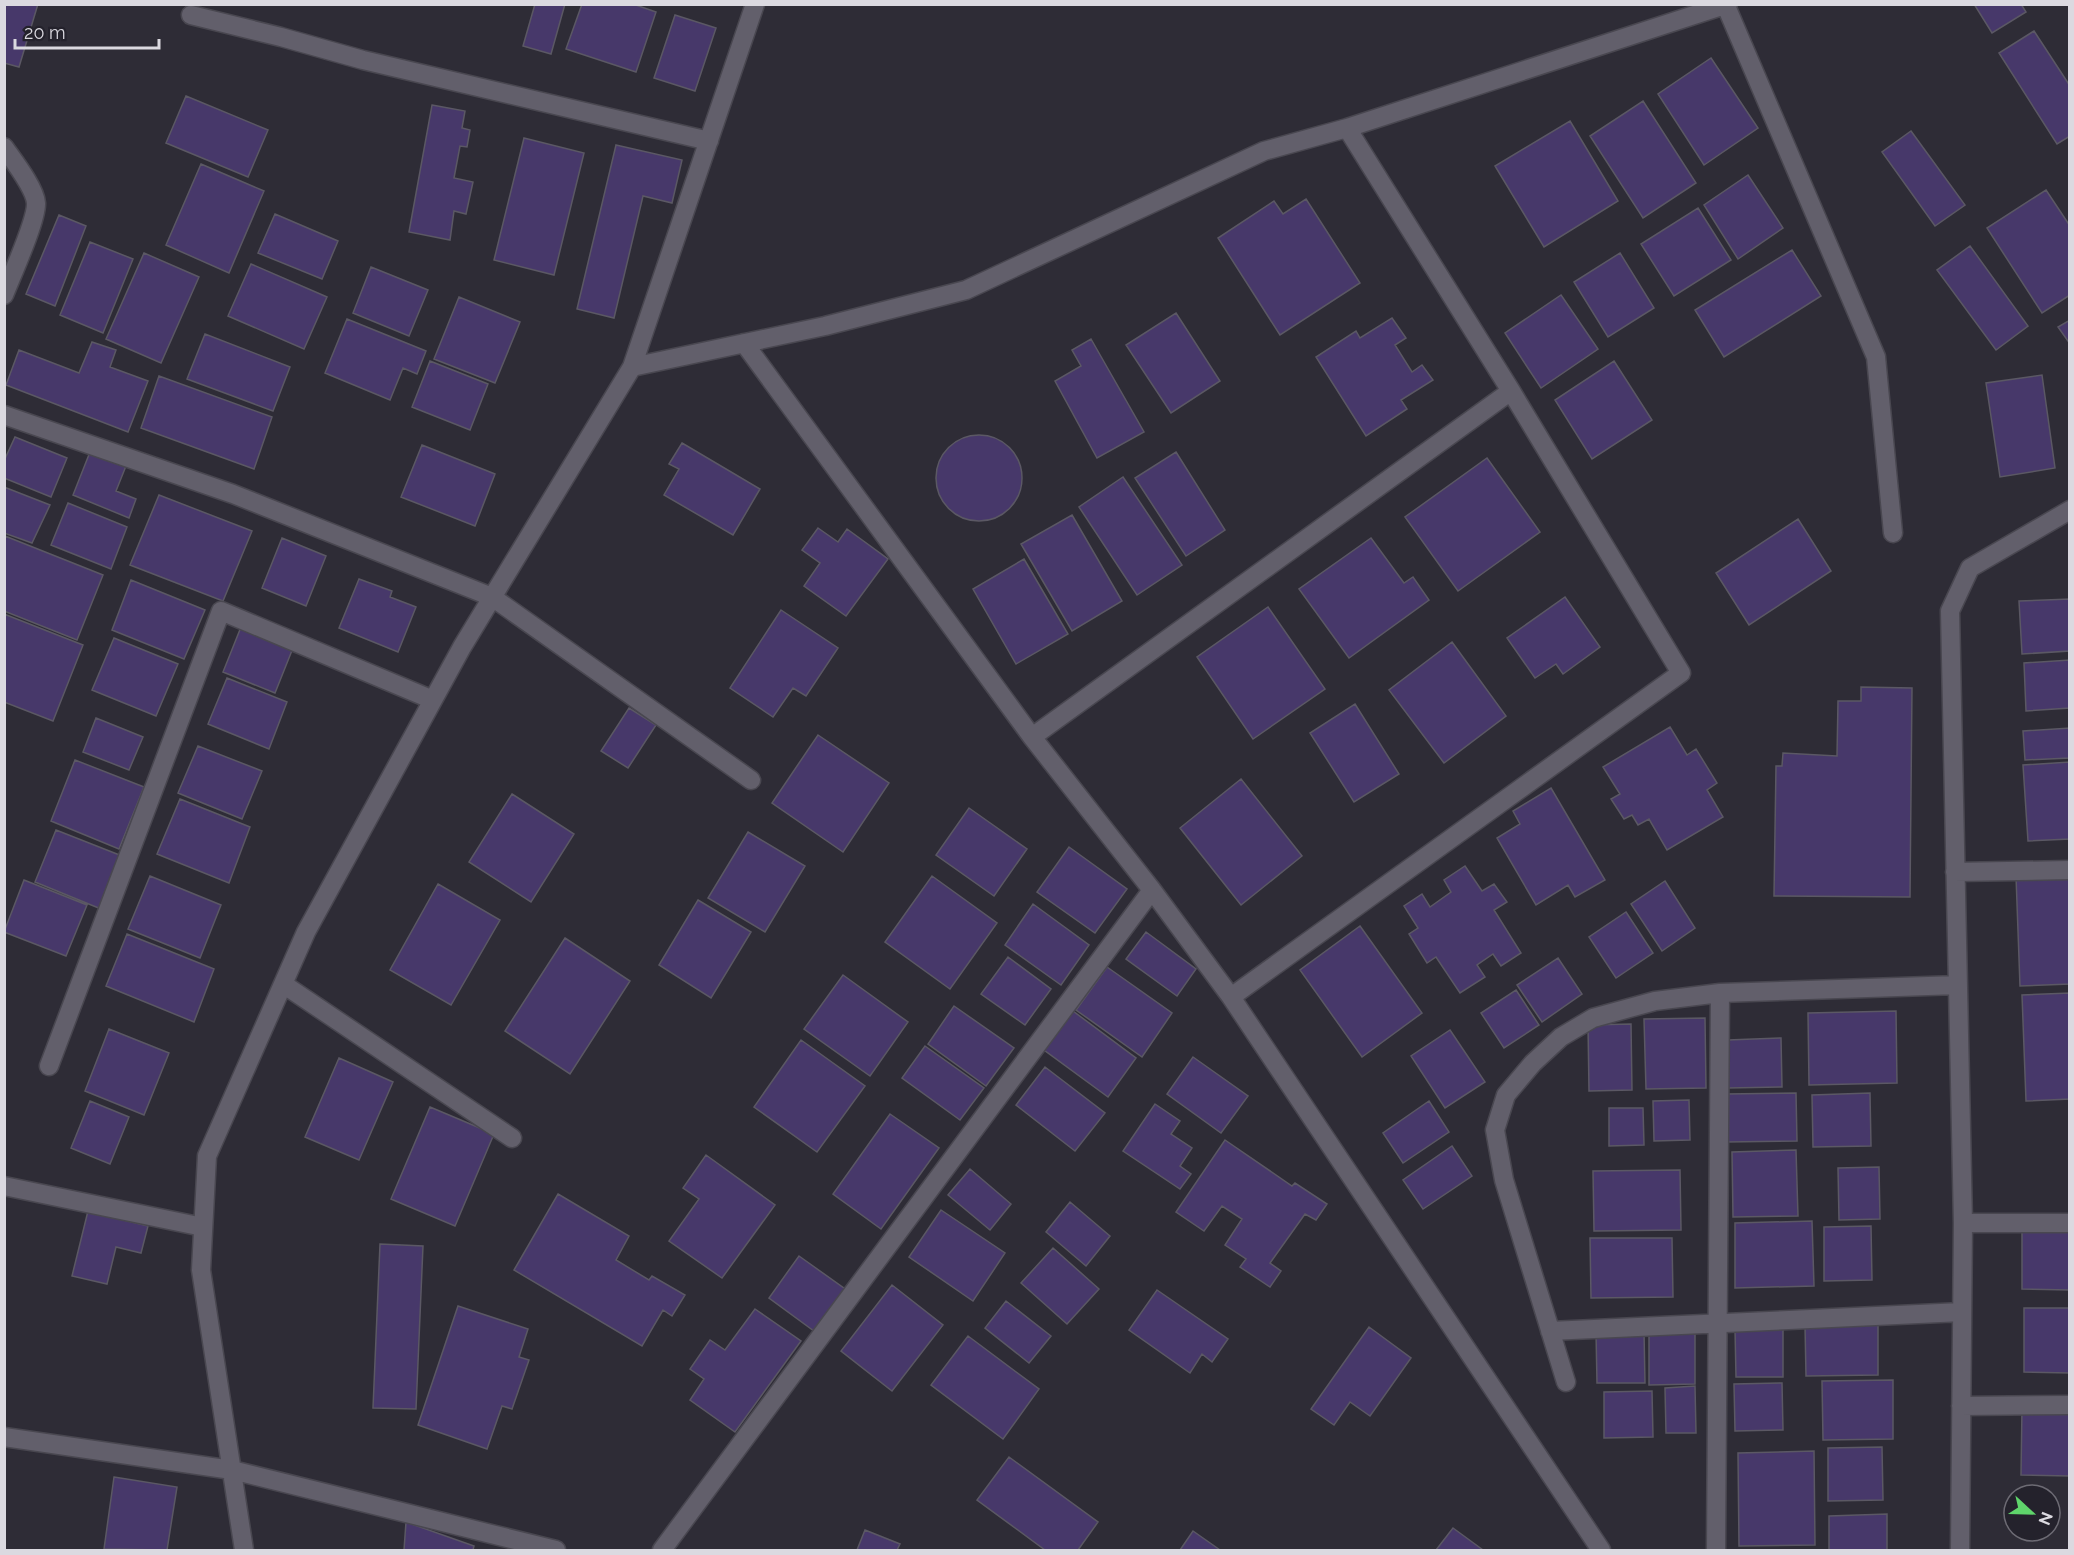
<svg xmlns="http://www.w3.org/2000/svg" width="2074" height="1555" font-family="Raleway,sans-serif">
	<rect width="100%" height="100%" fill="#2e2c36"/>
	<path fill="#47386a" stroke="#5b5864" stroke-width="1.5" d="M4,4H38L19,67L4,63Z
		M535,4H565L551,54L523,46Z
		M582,4H633L656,12L636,72L566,49Z
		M1974,4H2021L2026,12L1992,33Z
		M675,15L716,28L695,91L654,78Z
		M2034,31L2070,86V136L2057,144L1999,53Z
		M1711,58L1758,128L1704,165L1658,94Z
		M186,96L268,130L248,177L166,143Z
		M1643,101L1696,183L1643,218L1590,136Z
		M432,105L465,111L462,128L470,130L467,147L460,146L454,178L473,182L466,214L454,211L450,240L409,232Z
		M1570,121L1618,201L1544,247L1495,166Z
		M1911,131L1965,205L1935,226L1882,152Z
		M524,138L584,153L554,275L494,260Z
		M616,145L682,160L672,203L643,196L614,318L577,309Z
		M201,164L264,191L229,273L166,245Z
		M1748,175L1783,228L1738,259L1704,205Z
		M2046,190L2070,226V295L2042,313L1987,228Z
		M1306,199L1360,283L1280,335L1218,238L1274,201L1283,214Z
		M1698,208L1731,260L1674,296L1641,244Z
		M275,214L338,241L322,279L258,253Z
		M59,215L86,226L55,306L26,294Z
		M90,242L133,259L103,333L60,315Z
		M1970,246L2028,326L1996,350L1937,270Z
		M1792,250L1821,296L1724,357L1695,310Z
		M144,253L199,277L161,363L106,339Z
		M1620,253L1654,308L1608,337L1574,282Z
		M251,264L327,297L304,349L228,316Z
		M371,267L428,290L409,336L353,313Z
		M1561,295L1598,349L1541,388L1505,333Z
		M459,297L520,322L495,383L434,359Z
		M1176,313L1220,381L1171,413L1126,345Z
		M1392,318L1406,338L1395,345L1412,372L1422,365L1433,380L1401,400L1407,409L1366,436L1316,357L1356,331L1360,338Z
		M347,319L426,351L417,374L403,368L390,400L325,373Z
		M2070,320V344L2058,327Z
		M205,334L290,367L273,411L187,379Z
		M1091,339L1144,432L1097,458L1055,381L1081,366L1072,350Z
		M92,342L116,350L110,367L148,381L128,432L6,385L19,350L79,373Z
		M430,361L488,384L470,430L412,407Z
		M1614,361L1652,420L1592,459L1555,400Z
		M2042,375L2055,468L2000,477L1986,383Z
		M159,376L272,417L254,469L141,428Z
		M936 478a43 43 0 1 1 86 0a43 43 0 1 1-86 0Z
		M15,437L67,458L51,497L4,478V461Z
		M682,443L760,489L733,535L664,495L679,469L669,464Z
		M422,445L495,474L475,526L401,497Z
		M90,452L126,466L116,491L136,499L129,518L73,495Z
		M1176,452L1225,530L1186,556L1135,478Z
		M1487,458L1540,532L1458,591L1405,517Z
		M1123,477L1182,565L1137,595L1079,507Z
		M4,487L50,505L32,543L4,533Z
		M159,495L252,531L223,601L130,565Z
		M68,503L127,527L111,569L51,545Z
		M1072,515L1122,601L1072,631L1021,544Z
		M1798,519L1831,571L1749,625L1716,573Z
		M818,528L838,542L847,529L888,559L846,616L804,586L820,563L802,550Z
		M5,536L103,575L77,640L4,611Z
		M282,538L326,556L306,606L262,588Z
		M1371,538L1404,583L1413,577L1429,600L1349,658L1299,589Z
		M1024,559L1068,634L1016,664L973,589Z
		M359,579L392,591L390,597L416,607L398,652L339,628Z
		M131,580L205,610L184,659L112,630Z
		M1565,597L1600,647L1563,674L1556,664L1535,678L1507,638Z
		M2070,599V651L2022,654L2019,601Z
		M1268,607L1325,689L1253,739L1197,657Z
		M781,610L838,648L806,696L793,688L773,717L730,688Z
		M4,614L83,645L53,721L4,702Z
		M241,627L293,648L275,693L223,672Z
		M114,638L178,664L156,716L92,690Z
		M1452,642L1506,716L1444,763L1389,690Z
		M2070,660V708L2026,711L2024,663Z
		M227,678L287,702L269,749L208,724Z
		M1861,687L1912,688L1910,897L1774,896L1776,766H1782L1783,753L1837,756L1838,701H1861Z
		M1355,704L1399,774L1354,802L1310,733Z
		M629,708L656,725L628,768L601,751Z
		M96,718L143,737L129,770L83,752Z
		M1670,727L1687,755L1696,749L1717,783L1707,790L1723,817L1667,850L1649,819L1638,825L1632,815L1624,819L1611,799L1620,794L1603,767Z
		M2070,728V758L2025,760L2023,731Z
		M818,735L889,783L843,852L772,803Z
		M198,746L262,771L242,819L178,793Z
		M75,760L144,787L119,849L51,821Z
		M2070,762V839L2028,841L2023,765Z
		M1241,779L1302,856L1241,905L1180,828Z
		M1551,788L1605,880L1575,897L1568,885L1536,905L1497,838L1520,824L1513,811Z
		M512,794L574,834L531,902L469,862Z
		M180,799L250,827L229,883L157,854Z
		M969,808L1027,849L994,896L936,855Z
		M56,830L122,856L101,909L35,882Z
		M748,832L805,866L765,932L708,898Z
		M1069,847L1127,889L1095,933L1037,892Z
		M1465,866L1482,891L1494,884L1507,902L1494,910L1521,953L1501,966L1493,954L1477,965L1485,977L1460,993L1436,957L1427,963L1409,934L1418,928L1404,906L1422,894L1430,907L1451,892L1444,880Z
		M2070,874V984L2020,986L2016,876Z
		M150,876L221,905L200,958L128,929Z
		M932,876L997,923L950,989L885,942Z
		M24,880L87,905L66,956L4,932Z
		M1665,881L1695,928L1662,951L1631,904Z
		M438,884L500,920L451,1005L390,970Z
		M698,900L751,932L711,998L659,965Z
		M1033,904L1089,945L1061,985L1005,945Z
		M1626,912L1653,953L1616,978L1589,937Z
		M1360,926L1422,1013L1362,1057L1300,970Z
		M1146,932L1196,969L1177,996L1126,959Z
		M127,934L214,969L194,1022L106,986Z
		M565,938L630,981L570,1074L505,1031Z
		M1008,957L1051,989L1025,1025L981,994Z
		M1558,958L1582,994L1542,1022L1517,985Z
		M1107,967L1172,1013L1142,1057L1076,1010Z
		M843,975L908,1022L870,1076L804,1029Z
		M1516,990L1539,1025L1504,1048L1481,1013Z
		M2070,993V1099L2026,1101L2022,995Z
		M954,1006L1014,1048L986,1086L928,1044Z
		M1073,1011L1136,1058L1108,1097L1044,1050Z
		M1896,1011L1897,1083L1809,1085L1808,1013Z
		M1705,1018L1706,1088L1646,1089L1644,1019Z
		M1631,1024L1632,1090L1589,1091L1588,1025Z
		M109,1029L169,1053L144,1115L85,1091Z
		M1450,1030L1485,1082L1445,1108L1411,1056Z
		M1781,1038L1782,1087L1728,1088V1040Z
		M801,1040L865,1086L817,1152L754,1107Z
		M925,1046L984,1088L960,1120L902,1078Z
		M1193,1057L1248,1096L1221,1133L1167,1094Z
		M339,1058L393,1082L359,1160L305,1137Z
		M1045,1067L1105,1113L1075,1151L1016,1105Z
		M1796,1093L1797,1141L1726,1142V1094Z
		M1870,1093L1871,1146L1813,1147L1812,1095Z
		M1689,1100L1690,1140L1654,1141L1653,1101Z
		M90,1101L129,1117L110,1164L71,1148Z
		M1429,1101L1449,1132L1403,1163L1383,1133Z
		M1155,1104L1180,1121L1171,1134L1192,1148L1180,1166L1191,1174L1180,1189L1123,1151Z
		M430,1107L494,1134L455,1226L391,1199Z
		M1609,1108H1643L1644,1145L1609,1146Z
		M890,1114L939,1148L881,1229L833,1194Z
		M1225,1140L1292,1186L1295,1183L1327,1204L1316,1220L1305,1214L1270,1263L1281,1271L1270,1287L1240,1267L1246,1259L1225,1245L1242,1219L1222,1206L1204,1231L1176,1212Z
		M1452,1146L1472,1176L1423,1209L1403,1180Z
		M1796,1150L1798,1216L1733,1217L1732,1152Z
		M706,1155L775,1205L722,1278L669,1241L699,1199L683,1188Z
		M1879,1167L1880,1219L1839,1220L1838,1168Z
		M970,1169L1011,1204L990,1230L948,1195Z
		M1680,1170L1681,1230L1594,1231L1593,1171Z
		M558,1194L629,1236L616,1260L649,1280L652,1276L685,1295L672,1316L663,1310L642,1346L514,1270Z
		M1070,1202L1110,1236L1086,1266L1046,1232Z
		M941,1210L1005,1253L973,1301L909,1257Z
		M88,1211L148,1226L141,1253L116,1247L107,1284L72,1276Z
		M1812,1221L1814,1286L1735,1288V1223Z
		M2022,1223H2070V1290L2022,1289Z
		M1871,1226L1872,1280L1824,1281V1227Z
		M1590,1238H1672L1673,1297L1591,1298Z
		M380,1244L423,1246L416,1409L373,1408Z
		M1053,1248L1099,1289L1067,1324L1021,1283Z
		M799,1256L848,1291L818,1334L769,1298Z
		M892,1285L943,1325L892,1391L841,1351Z
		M1157,1290L1228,1339L1212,1362L1202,1354L1190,1373L1129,1330Z
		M1006,1301L1051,1336L1029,1363L985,1328Z
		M458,1306L528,1329L519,1357L529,1360L512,1409L502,1406L487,1449L418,1425Z
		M2024,1308H2070V1373L2024,1372Z
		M755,1309L801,1341L735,1432L690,1400L704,1379L690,1369L710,1340L725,1350Z
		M1878,1323V1375L1806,1376L1805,1325Z
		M1369,1327L1411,1358L1370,1416L1350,1402L1334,1425L1311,1409Z
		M1783,1327V1377H1736L1735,1329Z
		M1649,1330H1695V1384L1649,1385Z
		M1596,1332H1644L1645,1383H1597Z
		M968,1336L1039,1389L1003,1439L931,1385Z
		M1893,1380V1439L1823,1440L1822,1381Z
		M1782,1383L1783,1430L1735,1431L1734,1384Z
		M1695,1386L1696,1433H1666L1665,1388Z
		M1652,1391L1653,1437L1604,1438V1392Z
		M2022,1408L2070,1409V1476L2021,1475Z
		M1882,1447L1883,1500L1828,1501V1448Z
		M1814,1451L1815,1545L1739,1546L1738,1453Z
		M1009,1457L1098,1522L1078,1550H1045L977,1500Z
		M114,1477L177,1487L167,1550L104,1549Z
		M1887,1514V1550H1829V1516Z
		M406,1522L474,1546L473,1550H404Z
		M1453,1528L1483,1550H1436Z
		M865,1530L900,1544L897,1550H857Z
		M1193,1531L1220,1550H1180Z"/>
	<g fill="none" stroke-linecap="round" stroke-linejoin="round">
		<g stroke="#494750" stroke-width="21">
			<path id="minor" d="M1726,6L1876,357L1893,533
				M191,15L281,37L363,60L709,141
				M4,147C13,160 35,188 36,203C37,220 11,277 4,295
				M744,343L1032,737L1152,890L1231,997L1601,1550
				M632,367L825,326L966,290L1264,151L1347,128L1728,4
				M4,415L233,494L492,597L751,780
				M1032,737L1511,391
				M1955,872L2070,870
				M283,984L512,1138
				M1231,997L1681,673L1511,391L1347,128
				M49,1066L221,611L433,700
				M4,1186L203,1227
				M1963,1223H2070
				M1550,1331L1962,1312
				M1566,1382L1504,1180L1495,1130L1506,1095L1533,1063L1561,1037L1593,1018L1655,1001L1720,993L1958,985
				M1961,1406L2070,1405
				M4,1437L232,1470L556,1550
				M244,1550L201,1270L207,1156L306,932L462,647L632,367L755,4
				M662,1550L1152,890
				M1716,1550L1720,993
				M1960,1550L1963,1223L1950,611L1970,568L2070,510"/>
		</g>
		<use href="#minor" stroke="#625f6b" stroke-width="18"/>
	</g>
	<rect width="2074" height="1555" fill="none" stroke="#dbd9e0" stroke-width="12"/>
	<g transform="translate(2032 1513) rotate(112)"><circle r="28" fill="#24222c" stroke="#6d6b74" stroke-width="1.5"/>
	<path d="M0-4.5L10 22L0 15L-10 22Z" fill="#5fd56b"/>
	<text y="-9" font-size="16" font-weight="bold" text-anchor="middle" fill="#dbd9e0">N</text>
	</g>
	<path d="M15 39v9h144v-9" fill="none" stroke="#dbd9e0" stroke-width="3"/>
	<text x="24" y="39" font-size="18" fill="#dbd9e0" stroke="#24222c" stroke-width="4.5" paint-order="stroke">20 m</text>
</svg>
